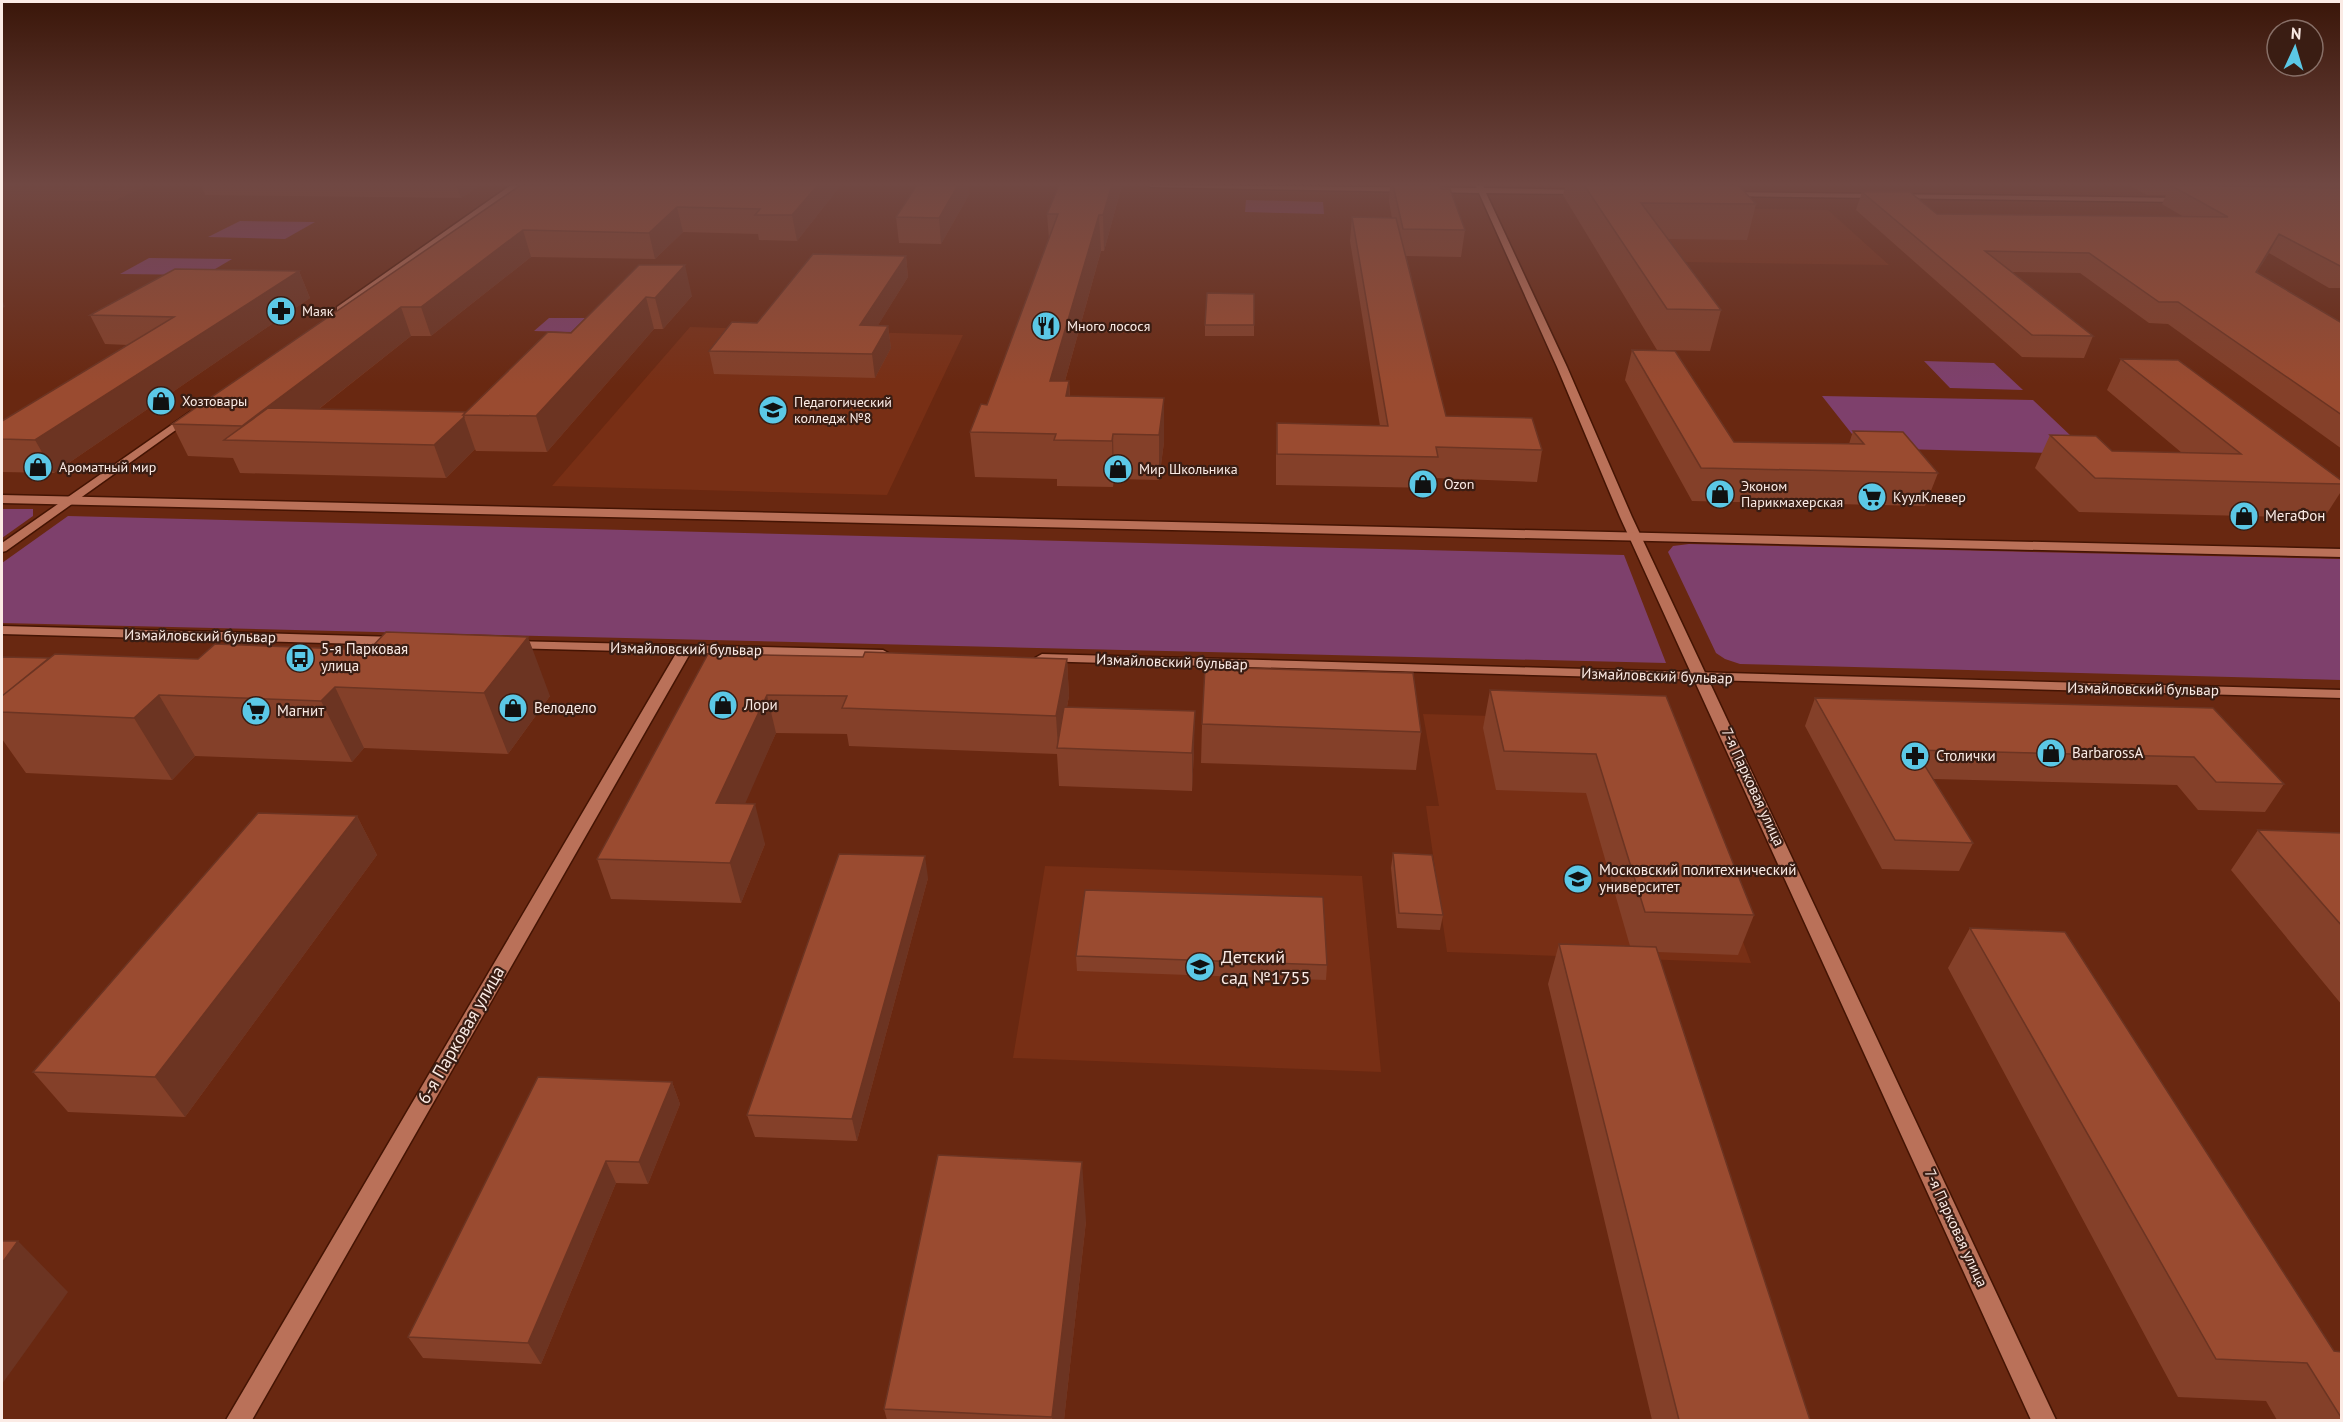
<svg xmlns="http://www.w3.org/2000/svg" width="2343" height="1422" font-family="'PT Sans',sans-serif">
	<rect width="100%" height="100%" fill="#692811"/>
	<path fill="#782f15" d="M2,185H148L114,201L2,200Z
		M1643,207L1828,210L1889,265L1684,262Z
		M690,327L963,335L887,495L552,486Z
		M1423,714L1660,721L1751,963L1447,952L1426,806H1439Z
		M1045,866L1362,876L1381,1072L1013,1058Z"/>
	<path fill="#7e406c" d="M1246,200L1323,202L1324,214L1245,212Z
		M240,221L315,222L285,239L208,237Z
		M149,258L232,259L205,275L120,274Z
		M549,318H585L571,332L534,331Z
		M1924,361L1994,363L2023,390L1950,388Z
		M1822,396L2033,400L2090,454L1863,448Z
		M2,509H33V516L2,538Z
		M68,516L1624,555L1666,663L2,623V563Z
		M1689,544L2341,559V680L1740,664L1725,659L1716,653L1668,552L1673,546Z"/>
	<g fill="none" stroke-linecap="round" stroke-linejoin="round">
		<g stroke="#441403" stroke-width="3">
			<path id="street" d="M511,185H520L343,311H337V307Z
				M1147,185L1477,188L1475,185H1483L1484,188L1586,190V194H1583L1486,193L1567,367L1632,517L2056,1420H2031L1620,517L1557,367L1479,193L1151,187Z
				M1724,192L2183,198L2187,200L2183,202L1727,196L1723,194Z
				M190,412L194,413V417L6,551L2,552V543Z
				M685,646L692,650L252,1420H226L678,650Z"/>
		</g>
		<g stroke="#441403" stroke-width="3">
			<path id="secondary" d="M2,495L2342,549V557L2,503Z
				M2,626L397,637L404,641L397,645L2,634Z
				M511,641L883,650L890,654L883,658L506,648L504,645Z
				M1042,654L2342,690V698L1037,661L1035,658Z"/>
		</g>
		<use href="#street" fill="#ba7159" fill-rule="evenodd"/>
		<use href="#secondary" fill="#ba7159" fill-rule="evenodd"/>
	</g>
	<path fill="#844029" d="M201,185H481L461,198L205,195Z
		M521,185H841L797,241L759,240L758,234L683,232L655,259L531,257L431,336H411L319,409L466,412L571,333L639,265L692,296L663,329H654L547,452L476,451L475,449L446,478L240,473L233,458L188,456L172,424Z
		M917,185H968L969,195L941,244L899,243L896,217Z
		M1122,185L1104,251H1101L1065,381H1069L1070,396L1164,398V442L1159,480L1114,479L1113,487L1057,486V479L975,477L970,432L987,405L1049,239L1047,214Z
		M1390,185H1440L1465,230L1461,257L1406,256L1446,416L1542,450L1537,482L1435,478L1434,488L1276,485V454L1277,423L1380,426L1350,241L1352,217L1392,218L1389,202Z
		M1557,185H1738L1756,204L1747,240L1667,239L1721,310L1710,351L1657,350L1563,195L1565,187H1558Z
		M2129,185H2342V288H2329L2269,253L2257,272L2342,323V449L2168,324L2149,323L2080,273L2011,272L2093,336L2084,358L2022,357L1856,210L1862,192L1937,214L2184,217L2162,204L2166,195H2147Z
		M906,256L908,277L878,325L888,326L891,348L875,378L714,374L709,351L757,323Z
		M299,271L310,298L54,473L2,472V421L128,345L105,344L90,315Z
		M1205,325H1254V336H1205Z
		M1632,350L1734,442L1849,444L1853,431L1938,473L1925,506L1692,501L1625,380Z
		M2121,359L2342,481V490L2324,518L2079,512L2035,468L2050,435L2112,451L2182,453L2107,390Z
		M708,654L863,657L1067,659L1069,696L1067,707L1194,749L1192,791L1059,786L1057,754L849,746L847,734L776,733L744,804L765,844L741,903L611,899L597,859Z
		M2,657L550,696L508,754L364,748L352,762L195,756L172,780L26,773L2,739Z
		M1490,690L1666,696L1754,915L1738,955L1657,952L1810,1420H1652L1548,984L1559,944L1630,946L1586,793L1496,790L1483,728Z
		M1815,698L2213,708L2284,784L2265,812L2198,810L2177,785L1933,779L1973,843L1959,871L1882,869L1805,726Z
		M1202,724L1421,732L1416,770L1201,763Z
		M357,816L377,855L185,1117L68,1112L33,1072Z
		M2258,830L2342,833V1005L2231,870Z
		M1393,853L1443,915L1440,930L1397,928L1391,868Z
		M928,878L857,1141L755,1137L747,1115Z
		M1970,928L2334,1351L2342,1352V1420H2277L2266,1401L2178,1397L1948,968Z
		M1076,956L1327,965L1326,980L1077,971Z
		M672,1082L680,1104L648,1184L616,1183L541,1364L423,1358L408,1337Z
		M1086,1221L1064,1420H887L884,1409Z"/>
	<path fill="#6c3422" d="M456,185H481L461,198Z
		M818,185H841L797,241L792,215Z
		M958,185H968L969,195L941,244L939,218Z
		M1112,185H1122L1104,251L1103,215Z
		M677,207L683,232L655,259L649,233Z
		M1099,215L1101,251L1053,424L1050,381Z
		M523,230L531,257L431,336L421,307Z
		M2279,234L2269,253L2245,292L2256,272Z
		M906,256L908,277L864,348L860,325Z
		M685,265L692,296L663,329L655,298Z
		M299,271L310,298L54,473L35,440Z
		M646,297L654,329L547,452L536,416Z
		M2,299L5,307L2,308Z
		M401,307L411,336L278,441L242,426Z
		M888,326L891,348L875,378L872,354Z
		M1069,381L1071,425L1066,396Z
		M1164,398V442L1159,480V435Z
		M464,417L475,449L446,478L434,445Z
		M1113,434L1114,479L1113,487L1112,441Z
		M528,637L550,696L508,754L484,693Z
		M1067,659L1069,696L1059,748H1058L1056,716Z
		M335,687L364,748L352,762L321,701Z
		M159,695L195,756L172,780L134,718Z
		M767,695L776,733L728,843L716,803Z
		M1195,711L1194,749L1192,791V753Z
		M755,804L765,844L741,903L730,863Z
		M357,816L377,855L185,1117L155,1077Z
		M925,856L928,878L857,1141L852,1119Z
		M672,1082L680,1104L648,1184L639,1162Z
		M606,1161L616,1183L541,1364L528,1343Z
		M1082,1162L1086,1221L1064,1420H1052Z
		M18,1241L68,1292L2,1384V1263Z"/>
	<path fill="#9a4b30" stroke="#6c3422" stroke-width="1.5" d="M521,185H818L792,215H755L760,209L677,207L649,233L523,230L421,307H401L242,426L172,424Z
		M917,185H958L939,218L896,217Z
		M1059,185H1112L1103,215H1099L1050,381H1069L1066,396L1164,398L1159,435L1113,434L1112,441L1054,440L1056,434L970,432L981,404L987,405L1058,214H1047Z
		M1393,185H1440L1441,189H1450L1465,230L1403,229Z
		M1584,185H1738L1756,204L1641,203L1721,310L1667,309Z
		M2170,185L2342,188V267L2279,234L2256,272L2342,323V415L2178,302H2159L2089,253L1985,251L2093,336L2032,335L1862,192H1910L1937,214L2228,217Z
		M1352,217L1396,218L1446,416L1532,418L1542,450L1436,447L1438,457L1277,454V423L1388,426Z
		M813,254L906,256L860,325L888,326L872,354L709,351L732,322L757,323Z
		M639,265H685L655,298L646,297L536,416L463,415L548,332L571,333Z
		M175,269L299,271L35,440L2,439V421L174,317L90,315Z
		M1207,293L1254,294V325H1205Z
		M1632,350L1675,351L1734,442L1864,444L1853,431L1903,432L1938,473L1701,468Z
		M2121,359L2178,360L2342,481V484L2095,478L2050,435L2096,436L2112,451L2241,454Z
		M268,408L466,412L463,415L464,417L434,445L224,440Z
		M386,632L528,637L484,693L335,687L321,701L159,695L134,718L2,712V696L55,654L198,659L215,644L369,650Z
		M865,652L1067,659L1056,716L842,708L847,696L767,695L716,803L755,804L730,863L597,859L708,654L863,657Z
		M2,657L49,658L2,696Z
		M1205,667L1413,673L1421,732L1202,724Z
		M1490,690L1666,696L1754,915L1645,912L1596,754L1504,751Z
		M1815,698L2213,708L2284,784L2216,782L2194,757L1915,750L1973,843L1895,840Z
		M1064,707L1195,711L1192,753L1057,748Z
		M258,813L357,816L155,1077L33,1072Z
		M2258,830L2342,833V926Z
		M1393,853L1432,855L1443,915L1399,913Z
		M839,854L925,856L852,1119L747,1115Z
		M1085,890L1323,897L1327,965L1076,956Z
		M1970,928L2065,932L2334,1351L2342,1352V1419L2307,1363L2216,1359Z
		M1559,944L1656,947L1810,1420H1679Z
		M538,1077L672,1082L639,1162L606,1161L528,1343L408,1337Z
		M938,1155L1082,1162L1052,1417L884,1409Z
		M2,1241H18L2,1263Z"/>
	<linearGradient id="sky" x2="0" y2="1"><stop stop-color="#3a1609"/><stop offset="0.48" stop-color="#704843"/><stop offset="1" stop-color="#704843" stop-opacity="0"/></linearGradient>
	<rect width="2343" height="384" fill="url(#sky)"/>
	<defs>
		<g id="pharmacy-disc" transform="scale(1.5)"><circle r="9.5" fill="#5bc8e6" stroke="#3a1d13"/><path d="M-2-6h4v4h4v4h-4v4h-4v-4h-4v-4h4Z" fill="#111"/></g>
		<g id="restaurant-disc" transform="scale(1.5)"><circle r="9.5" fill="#5bc8e6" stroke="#3a1d13"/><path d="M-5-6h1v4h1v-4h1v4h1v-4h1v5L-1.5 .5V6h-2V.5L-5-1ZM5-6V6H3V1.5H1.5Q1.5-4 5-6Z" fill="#111"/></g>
		<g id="shop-disc" transform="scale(1.5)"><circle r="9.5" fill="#5bc8e6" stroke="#3a1d13"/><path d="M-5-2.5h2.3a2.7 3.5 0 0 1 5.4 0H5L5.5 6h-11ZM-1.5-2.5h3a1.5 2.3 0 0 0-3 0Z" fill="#111"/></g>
		<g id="university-disc" transform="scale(1.5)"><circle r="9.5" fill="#5bc8e6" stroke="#3a1d13"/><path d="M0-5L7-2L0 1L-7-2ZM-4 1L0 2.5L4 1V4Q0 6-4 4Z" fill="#111"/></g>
		<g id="supermarket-disc" transform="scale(1.5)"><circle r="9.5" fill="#5bc8e6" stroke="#3a1d13"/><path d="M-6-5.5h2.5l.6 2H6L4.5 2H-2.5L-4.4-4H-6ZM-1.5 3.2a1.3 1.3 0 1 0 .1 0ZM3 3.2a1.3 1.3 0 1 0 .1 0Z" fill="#111"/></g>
		<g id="bus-disc" transform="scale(1.5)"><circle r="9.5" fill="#5bc8e6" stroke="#3a1d13"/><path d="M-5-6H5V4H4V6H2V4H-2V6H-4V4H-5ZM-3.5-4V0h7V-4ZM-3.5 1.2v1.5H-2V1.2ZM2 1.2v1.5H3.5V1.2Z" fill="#111"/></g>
		<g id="school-disc" transform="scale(1.5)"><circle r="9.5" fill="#5bc8e6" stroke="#3a1d13"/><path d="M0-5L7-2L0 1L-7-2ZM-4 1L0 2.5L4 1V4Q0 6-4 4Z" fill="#111"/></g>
	</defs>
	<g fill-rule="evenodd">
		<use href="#pharmacy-disc" x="281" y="311"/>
		<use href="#restaurant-disc" x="1046" y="326"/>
		<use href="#shop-disc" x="161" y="401"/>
		<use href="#university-disc" x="773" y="410"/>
		<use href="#shop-disc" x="38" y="467"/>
		<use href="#shop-disc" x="1118" y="469"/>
		<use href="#shop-disc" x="1423" y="484"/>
		<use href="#shop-disc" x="1720" y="494"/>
		<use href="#supermarket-disc" x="1872" y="497"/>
		<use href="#shop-disc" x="2244" y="516"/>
		<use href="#bus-disc" x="300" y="658"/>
		<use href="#shop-disc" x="723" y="705"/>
		<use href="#shop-disc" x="513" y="708"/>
		<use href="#supermarket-disc" x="256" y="711"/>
		<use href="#shop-disc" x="2051" y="753"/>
		<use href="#pharmacy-disc" x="1915" y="756"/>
		<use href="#university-disc" x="1578" y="879"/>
		<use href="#school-disc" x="1200" y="967"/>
	</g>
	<g text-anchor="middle" stroke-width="4.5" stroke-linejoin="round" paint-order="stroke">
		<g font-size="14" fill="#fbebe5" stroke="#3a1d13" text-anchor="start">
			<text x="302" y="316">Маяк</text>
			<text x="1067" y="331">Много лосося</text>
			<text x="182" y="406">Хозтовары</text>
			<text x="794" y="407">Педагогический<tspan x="794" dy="16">колледж №8</tspan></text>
			<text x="59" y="472">Ароматный мир</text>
			<text x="1139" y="474">Мир Школьника</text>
			<text x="1444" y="489">Ozon</text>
			<text x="1741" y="491">Эконом<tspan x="1741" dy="16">Парикмахерская</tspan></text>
			<text x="1893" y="502">КуулКлевер</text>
		</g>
		<g font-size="15" fill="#fbebe5" stroke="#3a1d13" text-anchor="start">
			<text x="2265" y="521">МегаФон</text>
			<text x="321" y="654">5-я Парковая<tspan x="321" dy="17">улица</tspan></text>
			<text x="744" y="710">Лори</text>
			<text x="534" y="713">Велодело</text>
			<text x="277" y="716">Магнит</text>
			<text x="2072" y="758">BarbarossA</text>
			<text x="1936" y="761">Столички</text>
			<text x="1599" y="875">Московский политехнический<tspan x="1599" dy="17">университет</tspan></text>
		</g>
		<g font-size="15" fill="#fbebe5" stroke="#3a1d13">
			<text transform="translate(200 636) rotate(1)" y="5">Измайловский бульвар</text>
			<text transform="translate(686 649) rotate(1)" y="5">Измайловский бульвар</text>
			<text transform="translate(1172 662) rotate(2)" y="5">Измайловский бульвар</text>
			<text transform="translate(1657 676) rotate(2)" y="5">Измайловский бульвар</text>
			<text transform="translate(2143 689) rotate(1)" y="5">Измайловский бульвар</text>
			<text transform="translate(1753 787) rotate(65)" y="5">7-я Парковая улица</text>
			<text transform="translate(1956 1228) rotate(65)" y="5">7-я Парковая улица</text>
		</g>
		<g font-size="18" fill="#fbebe5" stroke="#3a1d13" text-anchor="start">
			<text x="1221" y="963">Детский<tspan x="1221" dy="21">сад №1755</tspan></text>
		</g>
		<g font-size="18" fill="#fbebe5" stroke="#3a1d13">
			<text transform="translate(461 1035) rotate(-60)" y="6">6-я Парковая улица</text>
		</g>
	</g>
	<rect width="2343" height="1422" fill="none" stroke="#fbebe5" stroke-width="6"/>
	<g transform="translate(2295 48) rotate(4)"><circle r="28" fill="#3a1d13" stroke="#876f67" stroke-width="1.5"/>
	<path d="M0-4.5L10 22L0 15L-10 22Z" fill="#5bc8e6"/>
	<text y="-9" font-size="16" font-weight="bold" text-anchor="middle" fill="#fbebe5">N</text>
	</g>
</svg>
